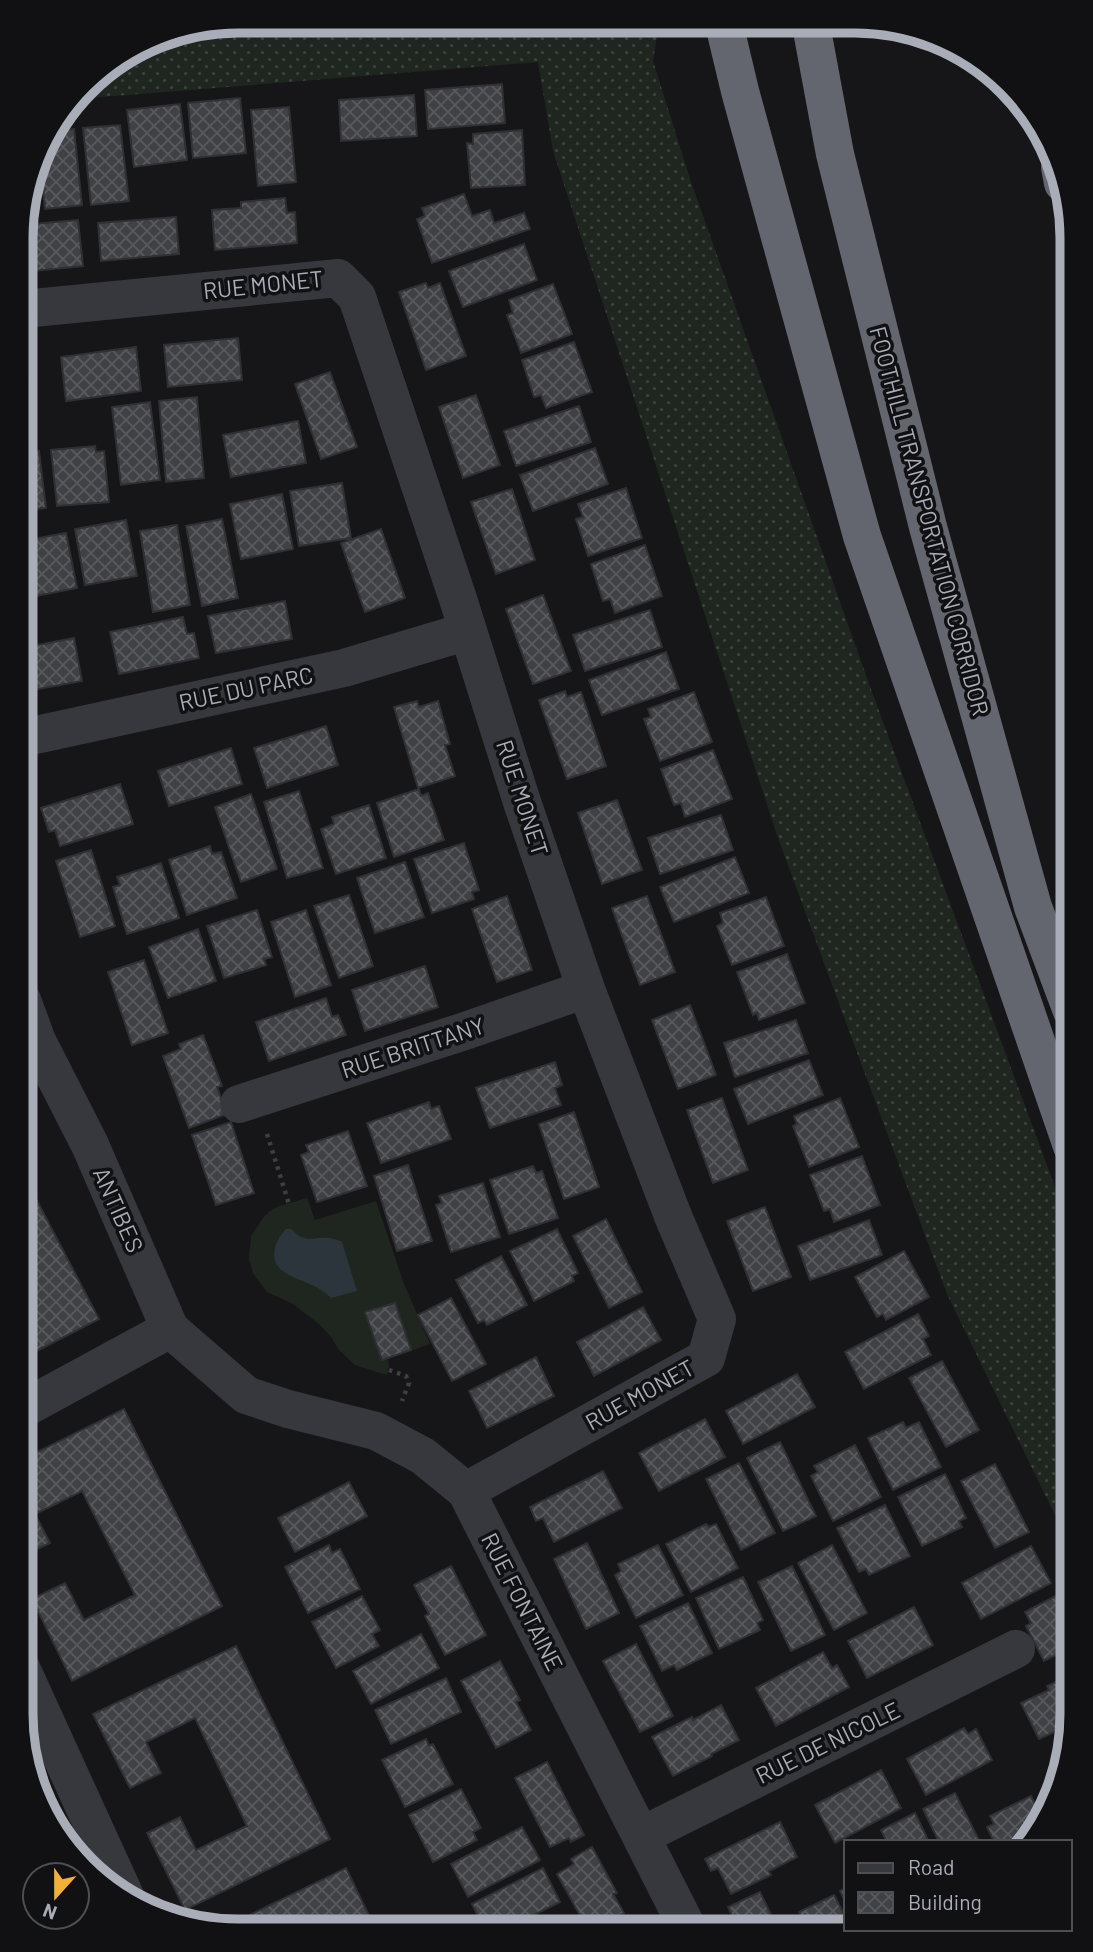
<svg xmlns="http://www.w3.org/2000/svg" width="1093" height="1952" font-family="Barlow,sans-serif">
	<defs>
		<pattern id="grass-dots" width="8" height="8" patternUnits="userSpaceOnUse" patternTransform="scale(1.75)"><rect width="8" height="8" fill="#1e261f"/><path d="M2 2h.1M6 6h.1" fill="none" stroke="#3c433d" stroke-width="1.8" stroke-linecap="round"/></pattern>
		<pattern id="building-cross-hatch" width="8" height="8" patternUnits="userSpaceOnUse" patternTransform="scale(1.75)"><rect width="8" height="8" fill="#404145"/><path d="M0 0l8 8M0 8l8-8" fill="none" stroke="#595a5e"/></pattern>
	</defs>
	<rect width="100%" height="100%" fill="#161618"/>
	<path fill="url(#grass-dots)" d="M239,21L659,24L653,61L691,182L872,692L1072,1233V1550L947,1294L858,1055L778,838L553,151L538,62L77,99L95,75L156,37Z"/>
	<path fill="#1e261f" d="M307,1198L315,1220L376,1201L404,1284L430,1344L388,1359L389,1366L387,1375L355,1365L339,1350L331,1337L320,1325L293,1304L267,1292L253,1273L249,1259L251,1236L263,1218L270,1211L279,1206Z"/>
	<path fill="#2c353c" d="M286,1229H291C307,1245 311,1236 330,1238C330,1238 341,1241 342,1242L357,1291L331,1298C316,1283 302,1283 286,1273C267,1263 274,1241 286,1229Z"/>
	<path fill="url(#building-cross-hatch)" stroke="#303034" stroke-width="2" d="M502,84L505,123L428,129L425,90Z
		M414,95L417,136L341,141L339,100Z
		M240,98L246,153L193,158L188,103Z
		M180,104L187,160L134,167L127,110Z
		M289,107L296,182L258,186L251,110Z
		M120,125L129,201L91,205L83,128Z
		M74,129L82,205L45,209L40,155L44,142L52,131Z
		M522,130L525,185L471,188L467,143L473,144V134Z
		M464,194L472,216L490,210L494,223L524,213L530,229L432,263L417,219L425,216L422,208Z
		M285,198L287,213L295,212L297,243L215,250L212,210L241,208V202Z
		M176,217L179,254L101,261L98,223Z
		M78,220L83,266L23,272V231L33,230V224Z
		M524,244L537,280L463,307L449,271Z
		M426,283L428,288L440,283L466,356L426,370L399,292Z
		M553,284L572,334L521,353L507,315L513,313L509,300Z
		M238,338L242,380L168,387L164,345Z
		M574,342L592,392L546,408L541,395L534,397L522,360Z
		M136,347L141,391L66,401L61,357Z
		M330,372L357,447L321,459L295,384Z
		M476,395L500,465L463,478L439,407Z
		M197,397L204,478L166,482L159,401Z
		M150,402L160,480L121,485L112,407Z
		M579,406L591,442L516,466L504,431Z
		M298,421L306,463L231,477L223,435Z
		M95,446L96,452L104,451L109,502L57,506L51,450Z
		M595,448L608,484L533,511L520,475Z
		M39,451L46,508L22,510L23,452Z
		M342,483L351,538L299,546L290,491Z
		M626,488L642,538L588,556L576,519L583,517L578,504Z
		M512,489L535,560L496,574L471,502Z
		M282,494L293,549L241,559L230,504Z
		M222,519L238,598L202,606L186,526Z
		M126,520L137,576L85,585L75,529Z
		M177,525L190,605L153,612L140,531Z
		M381,529L405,598L365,612L341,543Z
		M66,533L77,588L26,598L22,582V541Z
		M645,545L662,596L615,613L610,599L603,601L591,564Z
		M543,595L571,671L533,684L506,609Z
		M285,601L292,639L216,653L208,616Z
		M650,610L662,647L585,671L573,635Z
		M183,617L187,634L194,633L199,658L119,674L110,632Z
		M74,638L82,681L22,692V648Z
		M666,652L679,689L602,715L589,680Z
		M565,691L567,697L581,692L606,766L567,779L539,700Z
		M694,692L712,742L660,761L644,719L651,717L648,709Z
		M417,701L419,707L438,701L450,744L445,745L455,776L418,788L394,707Z
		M326,726L338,765L267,788L254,748Z
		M231,748L242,784L169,806L158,771Z
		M713,750L732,799L685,817L681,803L674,805L661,769Z
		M120,784L133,824L60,846L55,830L49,832L41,808Z
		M419,789L421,796L428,793L444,840L394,857L377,803Z
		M299,791L323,868L287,878L264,802Z
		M251,794L277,869L241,882L215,807Z
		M617,800L642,870L602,884L578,813Z
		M369,805L386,858L336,874L321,829L334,824L332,817Z
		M721,815L733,850L660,874L648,838Z
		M464,843L479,890L472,892L474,899L432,913L414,859Z
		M210,846L212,854L221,852L237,898L187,915L169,860Z
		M91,850L115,926L80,937L56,861Z
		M735,857L749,893L674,922L660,887Z
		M405,862L424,917L375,933L357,878Z
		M161,863L179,918L127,934L113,887L120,885L117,877Z
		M349,895L373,966L339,978L314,906Z
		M507,896L532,970L497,982L472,909Z
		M647,896L675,972L640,985L612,908Z
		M766,897L784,946L732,965L717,926L723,923L720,913Z
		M257,910L272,957L264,959L266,965L224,978L207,926Z
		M306,910L331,985L295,997L271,922Z
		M198,929L216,981L168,998L149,947Z
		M787,954L805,1003L759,1020L757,1013L753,1015L737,972Z
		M144,960L168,1033L132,1045L108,972Z
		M425,966L438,1007L365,1031L352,990Z
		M326,998L332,1017L338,1015L346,1035L269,1061L256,1022Z
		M690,1005L716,1075L678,1089L652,1020Z
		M796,1020L808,1053L735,1077L724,1043Z
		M203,1035L222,1086L217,1087L227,1114L189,1128L163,1056L181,1049L179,1044Z
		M809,1060L823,1095L748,1124L734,1089Z
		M555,1062L562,1085L555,1088L561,1105L490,1128L476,1088Z
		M722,1098L748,1170L713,1183L687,1110Z
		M840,1098L859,1147L809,1167L793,1126L797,1124L794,1116Z
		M429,1102L431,1109L439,1106L451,1139L381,1163L367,1123Z
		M574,1112L599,1187L564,1199L539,1124Z
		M231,1122L254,1193L216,1205L192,1135Z
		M348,1131L367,1186L317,1202L301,1155L309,1152L306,1145Z
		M862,1156L880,1205L834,1222L830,1209L824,1211L810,1175Z
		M408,1165L432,1241L397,1251L374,1176Z
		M533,1166L536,1173L542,1171L558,1218L509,1234L490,1180Z
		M22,1172L99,1319L21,1359V1315L31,1310L22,1292Z
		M483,1183L500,1237L451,1252L436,1205L442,1203L439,1196Z
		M765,1207L791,1277L753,1291L727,1221Z
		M606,1219L642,1292L609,1308L573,1236Z
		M869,1220L882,1255L810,1280L798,1246Z
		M557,1229L578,1273L572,1276L574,1281L534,1301L510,1251Z
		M904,1251L929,1297L886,1320L883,1314L877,1317L855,1277Z
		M501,1256L527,1305L487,1325L484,1320L478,1323L456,1280Z
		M451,1298L486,1364L452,1381L418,1315Z
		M395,1303L411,1350L382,1360L365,1312Z
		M643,1307L661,1340L594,1376L577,1342Z
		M918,1314L929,1336L923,1339L931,1355L864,1389L845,1352Z
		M536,1357L554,1396L487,1428L469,1391Z
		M942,1361L979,1430L946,1447L909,1378Z
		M797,1374L815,1407L743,1444L726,1411Z
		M124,1409L222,1606L72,1681L32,1599L65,1583L84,1620L135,1595L82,1491L35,1514L50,1543L21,1557V1460Z
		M705,1419L725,1457L659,1491L639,1453Z
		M903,1422L906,1428L919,1422L941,1467L893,1490L868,1438Z
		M780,1442L816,1516L783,1531L747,1458Z
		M855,1445L881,1497L833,1521L811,1476L818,1472L814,1466Z
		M739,1463L775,1533L741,1550L706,1479Z
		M995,1464L1029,1532L995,1548L961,1481Z
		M603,1471L622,1508L554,1542L543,1518L536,1521L530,1507Z
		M945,1474L966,1518L959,1521L962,1527L922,1546L898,1497Z
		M349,1482L367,1516L295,1552L278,1518Z
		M885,1505L910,1556L869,1575L866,1569L859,1572L837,1528Z
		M706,1524L709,1527L716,1524L738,1568L691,1592L666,1544Z
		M587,1543L619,1613L586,1629L554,1559Z
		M329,1545L332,1553L340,1549L360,1589L308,1613L285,1567Z
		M658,1545L683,1595L636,1618L615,1575L621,1571L618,1564Z
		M832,1545L867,1613L834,1630L798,1563Z
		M1031,1546L1051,1583L981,1619L962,1583Z
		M451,1566L486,1635L445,1655L425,1616L429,1614L414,1585Z
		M792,1566L825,1635L791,1651L758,1582Z
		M743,1577L763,1620L757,1623L760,1630L719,1649L696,1598Z
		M1069,1589L1072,1594V1647L1044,1661L1026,1626L1031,1623L1025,1612Z
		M362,1596L380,1630L372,1634L379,1646L336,1668L312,1622Z
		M688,1603L712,1653L677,1670L674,1665L662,1671L640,1626Z
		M914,1607L933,1645L867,1678L848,1641Z
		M421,1634L439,1668L371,1704L353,1671Z
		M636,1644L673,1716L640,1732L603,1661Z
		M236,1646L330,1839L185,1910L147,1833L180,1817L196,1850L247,1826L195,1718L146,1742L161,1773L130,1788L93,1714Z
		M823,1652L832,1668L837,1665L849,1687L776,1726L756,1688Z
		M500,1661L520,1700L516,1702L531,1730L496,1748L461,1681Z
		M1072,1675V1724L1039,1739L1021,1703L1049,1690L1047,1686Z
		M446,1678L461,1712L391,1744L375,1710Z
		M721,1705L739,1740L711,1754L712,1756L673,1776L652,1737L692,1717L693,1720Z
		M964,1728L968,1734L976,1729L992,1760L926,1795L907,1759Z
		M426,1739L429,1746L433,1744L453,1784L405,1807L382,1760Z
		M547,1762L584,1835L571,1842L569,1838L550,1847L515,1778Z
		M881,1770L901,1808L835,1843L815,1805Z
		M1059,1782L1056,1796L1052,1803L1044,1789Z
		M461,1789L481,1828L473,1832L477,1840L433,1862L409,1815Z
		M955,1793L980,1842H939L923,1809Z
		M1031,1796L1042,1820L1029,1842H994L987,1827L994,1824L990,1816Z
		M915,1813L929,1842H887L881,1830Z
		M780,1822L797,1857L769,1871L771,1875L731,1894L718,1868L711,1871L705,1859Z
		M522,1827L540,1860L468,1897L451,1864Z
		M592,1847L617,1893L613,1894L624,1913L592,1930H588L557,1874L574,1864L571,1859Z
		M346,1868L376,1930L221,1929Z
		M543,1868L560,1902L503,1930H485L472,1904Z
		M846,1888V1903L840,1891Z
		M760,1892L779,1931H739L728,1907Z
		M834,1895L846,1918V1929H851L852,1931H793L791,1925L802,1920L799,1912Z"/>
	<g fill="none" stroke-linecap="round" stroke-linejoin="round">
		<path stroke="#3d3f44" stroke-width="4.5" stroke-dasharray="3.5 5" stroke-linecap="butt" d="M267,1134L289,1204
			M389,1370L406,1376L409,1383L402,1401"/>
		<path stroke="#37383d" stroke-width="38" d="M23,309L338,278L357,297L458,599L522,802L586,989L673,1216L717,1319L706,1358L466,1491
			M22,738L344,668L468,631
			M22,1000L37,1041L90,1145L170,1329L246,1395L288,1409L376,1431L423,1456L466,1491L689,1931
			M239,1104L462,1032L586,989
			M21,1410L170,1329
			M21,1668L125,1896
			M641,1836L1016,1649"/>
		<path stroke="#63666e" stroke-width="38" d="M724,24L740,91L862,536L1072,1146
			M811,25L835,154L928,527L1033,907L1072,1011
			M1060,167L1063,183"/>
	</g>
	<g text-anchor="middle" stroke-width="7" stroke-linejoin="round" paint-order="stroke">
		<g font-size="23" fill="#a8adb8" stroke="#111113">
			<text transform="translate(263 285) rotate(-6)" y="8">RUE MONET</text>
			<text transform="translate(929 521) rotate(75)" y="8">FOOTHILL TRANSPORTATION CORRIDOR</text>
			<text transform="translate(246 689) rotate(-12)" y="8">RUE DU PARC</text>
			<text transform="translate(522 798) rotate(72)" y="8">RUE MONET</text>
			<text transform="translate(413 1048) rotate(-18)" y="8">RUE BRITTANY</text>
			<text transform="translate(118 1210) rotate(66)" y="8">ANTIBES</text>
			<text transform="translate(640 1395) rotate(-29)" y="8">RUE MONET</text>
			<text transform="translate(522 1602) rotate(63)" y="8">RUE FONTAINE</text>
			<text transform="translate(828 1743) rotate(-26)" y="8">RUE DE NICOLE</text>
		</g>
	</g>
	<path d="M0 0H1093V1952H0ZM238 33H855A205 205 0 0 1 1060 238V1714A205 205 0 0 1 855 1919H238A205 205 0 0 1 33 1714V238A205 205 0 0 1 238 33Z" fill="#111113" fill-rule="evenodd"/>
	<path fill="none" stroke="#a8adb8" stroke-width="9" d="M238 33H855A205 205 0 0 1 1060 238V1714A205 205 0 0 1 855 1919H238A205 205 0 0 1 33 1714V238A205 205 0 0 1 238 33Z"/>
	<rect x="844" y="1840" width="228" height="91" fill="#111113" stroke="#4d4f55" stroke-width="2"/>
	<rect x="858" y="1863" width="35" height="10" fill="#37383d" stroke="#4d4f55" stroke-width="2"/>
	<text x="908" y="1875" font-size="21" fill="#a8adb8">Road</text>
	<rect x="858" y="1892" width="35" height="21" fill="url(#building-cross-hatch)" stroke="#4d4f55" stroke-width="2"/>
	<text x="908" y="1910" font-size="21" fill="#a8adb8">Building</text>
	<g transform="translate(56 1896) rotate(201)"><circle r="33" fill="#111113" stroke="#4d4f55" stroke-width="2"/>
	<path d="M0-5L12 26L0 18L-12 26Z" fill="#f2b134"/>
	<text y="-10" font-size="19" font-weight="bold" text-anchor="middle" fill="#a8adb8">N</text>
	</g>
</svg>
